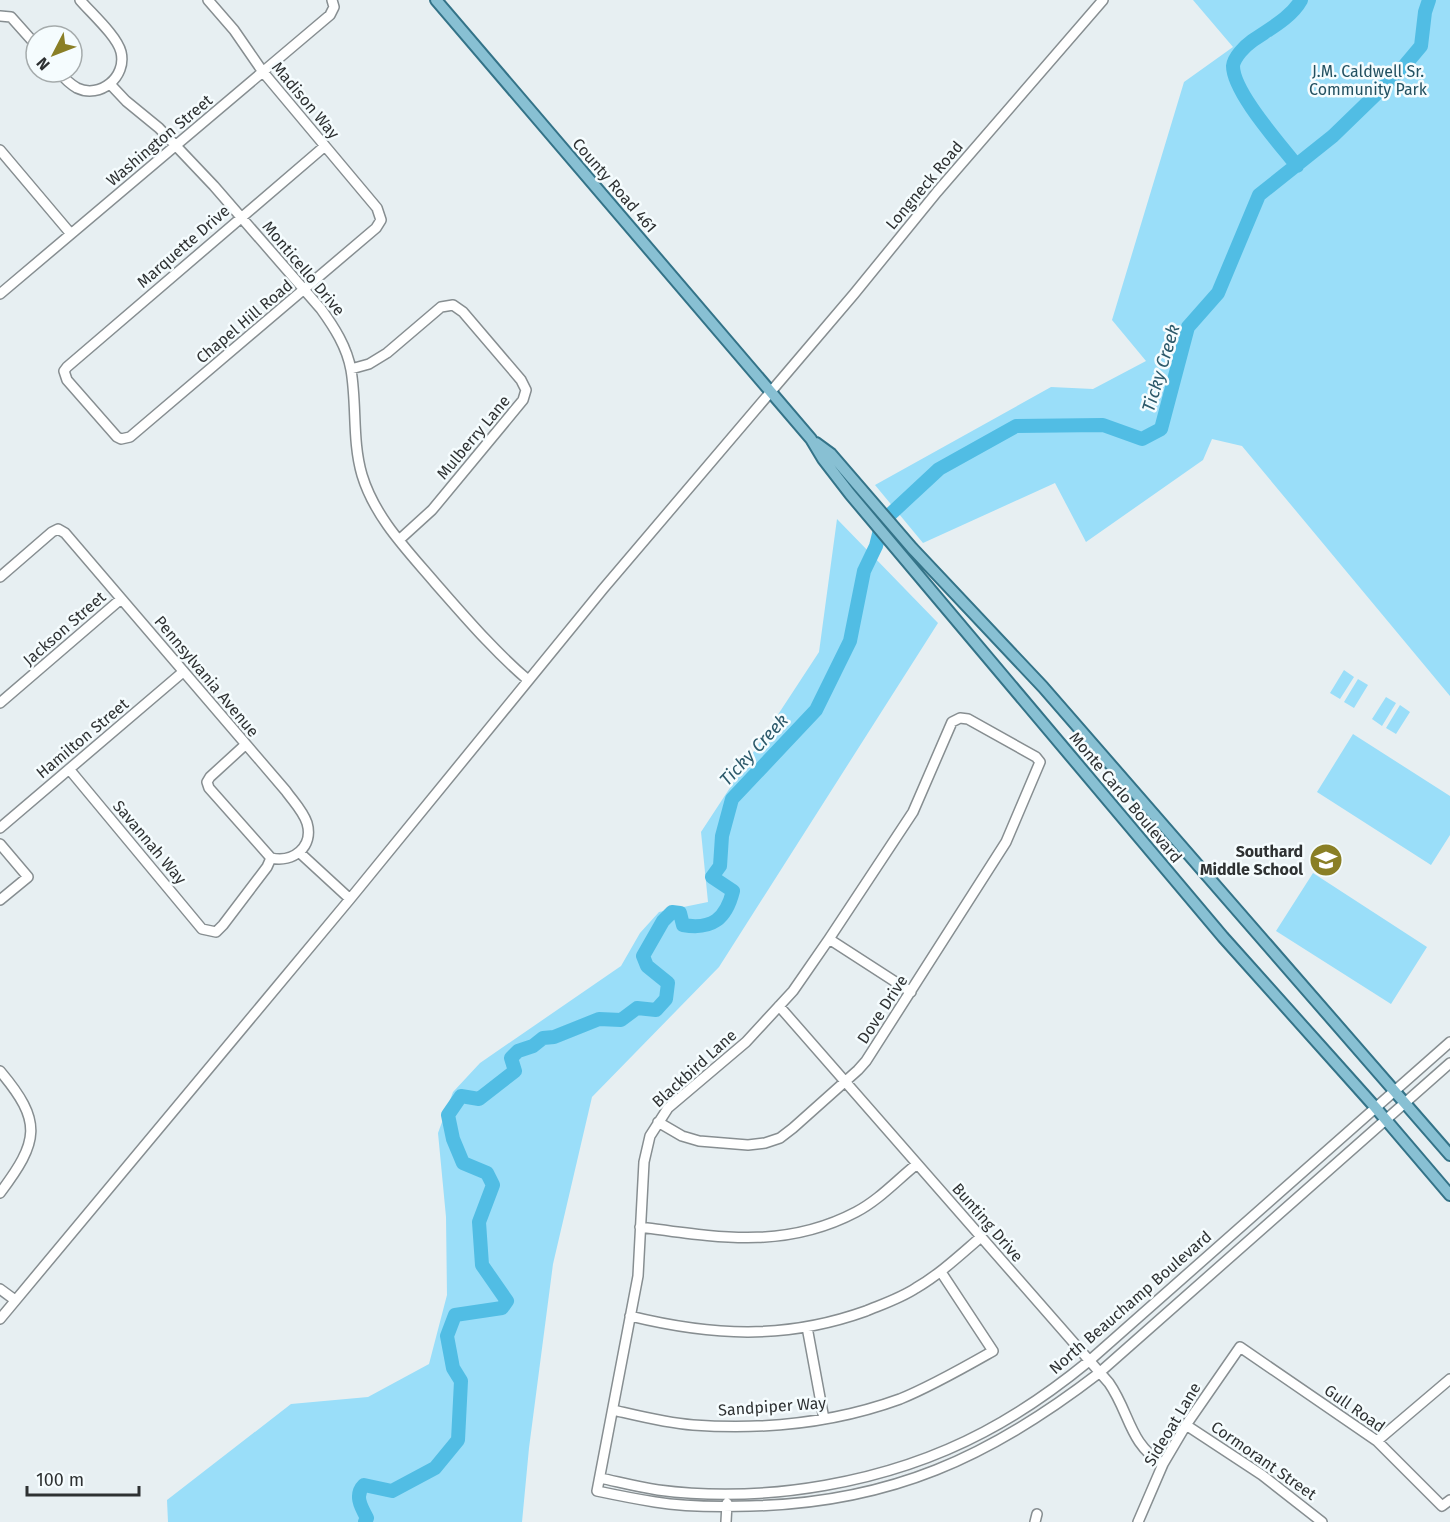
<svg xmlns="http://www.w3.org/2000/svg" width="1450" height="1522" font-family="'Fira Sans',sans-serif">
	<rect width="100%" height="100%" fill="#e7eff2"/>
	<path fill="#9adef9" d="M1193,0H1450V696L1242,446L1212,439L1203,460L1086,542L1055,483L923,543L875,485L1051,387L1093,389L1146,361L1112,320L1184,82L1233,47Z
		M837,519L938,623L719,967L592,1097L553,1264L529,1448L522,1522H168L167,1500L291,1404L368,1397L429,1364L447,1295L446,1217L438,1133L453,1092L480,1063L621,966L640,933L659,912L708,902L701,832L819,652Z
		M1344,670L1354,677L1340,699L1330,693Z
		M1358,679L1368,685L1354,708L1344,702Z
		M1386,697L1396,703L1382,726L1372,719Z
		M1400,705L1410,712L1396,734L1386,728Z
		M1353,734L1450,796V835L1431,865L1317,792Z
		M1313,873L1427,947L1391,1004L1276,931Z"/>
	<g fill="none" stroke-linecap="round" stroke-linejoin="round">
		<path stroke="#51bde4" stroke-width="14" d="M1297,166C1280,144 1233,92 1233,66C1234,57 1245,46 1252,41C1269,29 1291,18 1301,0
			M365,1522L367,1518C361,1507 354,1495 364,1485L392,1491L435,1468L458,1440L461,1381L453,1368L447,1336L455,1315L502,1308L507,1301L482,1265L479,1222L493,1185L487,1173L463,1163L453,1139L448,1115L461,1096L479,1099L515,1071L511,1058L518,1051L533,1046L543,1038L554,1037L599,1019L621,1020L637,1008L656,1010L666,999L668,983L647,966L643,956L663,921L672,912L680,913L683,925C712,930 726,919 733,891L712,877L720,866L722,836L732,799L816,710L850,641L864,571L876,546L882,522L939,469L1016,426L1103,425L1142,439L1161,429L1188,327L1218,293L1259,195L1333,136L1400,71L1421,46L1425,12L1429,0"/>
		<g stroke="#878e91" stroke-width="12">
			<path id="minor" d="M208,0L234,30L263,72L377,208L381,220L376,228L130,437L121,439L117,437L67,380L64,371L67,367L325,146
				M0,16L11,17L36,45
				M59,72C64,78 70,84 77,88C100,99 127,77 121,52C117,36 91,13 80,0
				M110,84L126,101L159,128L214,186L321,309C334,327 347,347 351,370C357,405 352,441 362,475C375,518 408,551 436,584C466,618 494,651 528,680
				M0,150L71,234
				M0,294L330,15L334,7L332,0
				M351,369L369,364L387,353L441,307L453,305L463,312L521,380L526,390L523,400L432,510L399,540
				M0,577L52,532L58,529L65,533L286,791C293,801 303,811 307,823C314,847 293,863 271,858L209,788L207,782L210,777L245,745
				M0,703L121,599
				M69,769L202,929L216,932L223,925L267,867L271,858
				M0,828L183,672
				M0,844L28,877L0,900
				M300,853L350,899
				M829,939L911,992
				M779,1006L1109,1383C1130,1413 1129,1444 1163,1464
				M0,1071C43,1122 39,1141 0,1193
				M658,1122L682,1136L699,1141L748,1145L765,1143L780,1138L793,1128L858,1070L866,1061L1006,842L1040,762L1036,757L968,719L960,718L952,722L913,812L829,939L793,991L746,1042L668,1108L650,1136L644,1162L638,1276L597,1491C616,1495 636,1499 655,1502C686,1507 719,1507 750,1506C890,1503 990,1457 1099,1373L1450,1063
				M640,1227C716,1237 784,1250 856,1212C879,1200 897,1180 917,1164
				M0,1289L15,1300
				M630,1316C712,1336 785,1340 866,1311C883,1304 901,1298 916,1288C940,1274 960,1255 981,1237
				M0,1319L350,899L603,589L854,294L937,192L1103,0
				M807,1327L824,1419
				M613,1410C639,1416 666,1423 693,1425C763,1430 834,1423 900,1399C932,1386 963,1368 993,1351L941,1272
				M1186,1425L1262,1475L1322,1522
				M1377,1441L1450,1379
				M600,1478C619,1482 638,1487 658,1490C765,1504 888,1483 984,1432C1022,1412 1056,1388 1089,1361L1450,1042
				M726,1522L727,1503
				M1035,1522L1037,1514
				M1138,1522L1163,1464L1186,1425L1240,1347L1377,1441L1442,1506L1450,1500"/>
		</g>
		<g stroke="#347388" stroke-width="14">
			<path id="major" d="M436,0L811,439L823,459L850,494L1223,937L1375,1107L1450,1195
				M816,443L831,454L912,548L1043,687L1450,1155"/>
		</g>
		<use href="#minor" stroke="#fff" stroke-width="9"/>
		<use href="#major" stroke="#88c0d3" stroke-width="10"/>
	</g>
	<defs>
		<g id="school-disc" transform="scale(1.725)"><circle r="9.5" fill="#8a7f26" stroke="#f5fcfe"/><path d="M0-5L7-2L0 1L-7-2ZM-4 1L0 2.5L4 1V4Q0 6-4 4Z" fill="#fff"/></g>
	</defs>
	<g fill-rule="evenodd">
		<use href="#school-disc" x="1326" y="860"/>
	</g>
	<g text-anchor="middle" stroke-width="5" stroke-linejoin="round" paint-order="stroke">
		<g font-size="16" fill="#235161" stroke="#f5fcfe">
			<text x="1368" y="77">J.M. Caldwell Sr.<tspan x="1368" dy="18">Community Park</tspan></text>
		</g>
		<g font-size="16" fill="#2e3132" stroke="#f5fcfe">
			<text transform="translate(306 100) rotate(50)" y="6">Madison Way</text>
			<text transform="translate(159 140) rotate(-40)" y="6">Washington Street</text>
			<text transform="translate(615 185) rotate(49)" y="6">County Road 461</text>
			<text transform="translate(924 185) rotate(-50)" y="6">Longneck Road</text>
			<text transform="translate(183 246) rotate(-41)" y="6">Marquette Drive</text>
			<text transform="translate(304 268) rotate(50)" y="6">Monticello Drive</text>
			<text transform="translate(244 321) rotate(-40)" y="6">Chapel Hill Road</text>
			<text transform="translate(473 437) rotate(-50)" y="6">Mulberry Lane</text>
			<text transform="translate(64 628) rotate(-41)" y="6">Jackson Street</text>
			<text transform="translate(207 676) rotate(50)" y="6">Pennsylvania Avenue</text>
			<text transform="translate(82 738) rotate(-40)" y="6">Hamilton Street</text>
			<text transform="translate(1126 797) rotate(50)" y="6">Monte Carlo Boulevard</text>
			<text transform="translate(150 842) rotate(50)" y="6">Savannah Way</text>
			<text transform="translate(882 1009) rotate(-57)" y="6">Dove Drive</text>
			<text transform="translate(694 1068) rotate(-42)" y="6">Blackbird Lane</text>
			<text transform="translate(988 1222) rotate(49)" y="6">Bunting Drive</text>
			<text transform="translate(1130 1302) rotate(-41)" y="6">North Beauchamp Boulevard</text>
			<text transform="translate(772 1406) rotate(-4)" y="6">Sandpiper Way</text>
			<text transform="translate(1355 1408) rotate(35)" y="6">Gull Road</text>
			<text transform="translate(1172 1424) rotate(-59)" y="6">Sideoat Lane</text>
			<text transform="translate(1264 1460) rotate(35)" y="6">Cormorant Street</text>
		</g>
		<g font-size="16" font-weight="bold" fill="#2e3132" stroke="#f5fcfe" text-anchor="end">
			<text x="1303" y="857">Southard<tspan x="1303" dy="18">Middle School</tspan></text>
		</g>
		<g font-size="18" font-style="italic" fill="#2c596a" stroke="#f5fcfe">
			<text transform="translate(1161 368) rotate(-73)" y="6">Ticky Creek</text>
			<text transform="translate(754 750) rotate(-47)" y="6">Ticky Creek</text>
		</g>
	</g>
	<g transform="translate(54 54) rotate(228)"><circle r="28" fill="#f5fcfe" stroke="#a5abac" stroke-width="1.5"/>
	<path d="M0-4.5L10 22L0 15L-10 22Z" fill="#8a7f26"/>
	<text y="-9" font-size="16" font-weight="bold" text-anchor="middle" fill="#2e3132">N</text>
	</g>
	<path d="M27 1486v9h112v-9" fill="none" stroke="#2e3132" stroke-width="3"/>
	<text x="36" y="1486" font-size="18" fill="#2e3132" stroke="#f5fcfe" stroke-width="4.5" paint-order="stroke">100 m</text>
</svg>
